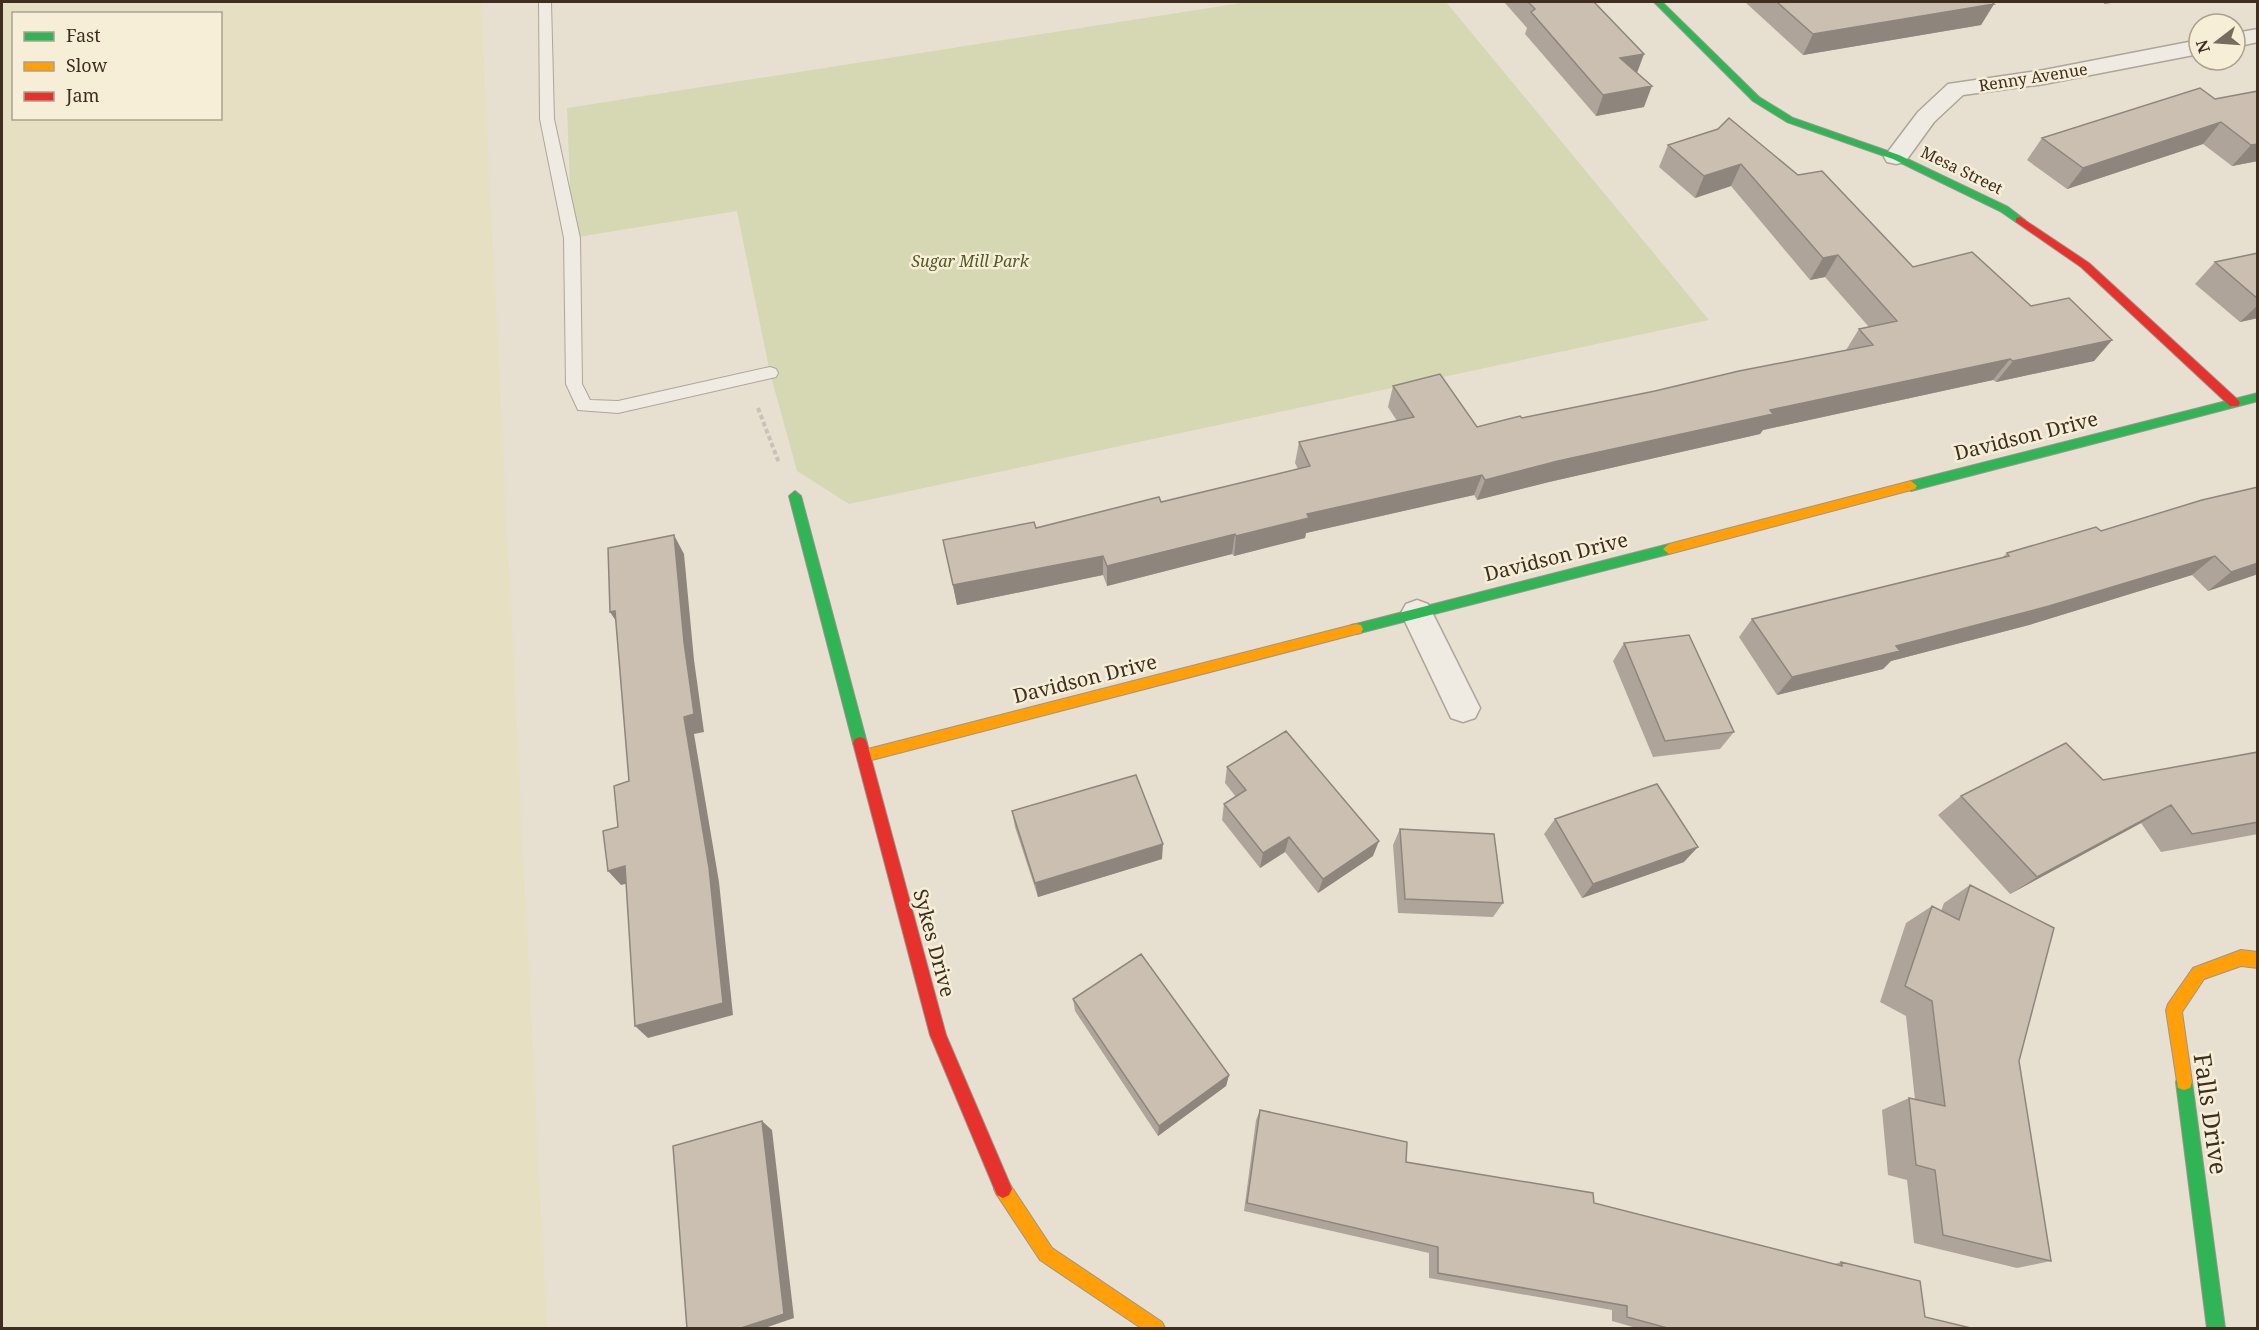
<svg xmlns="http://www.w3.org/2000/svg" width="2259" height="1330" font-family="'Noto Serif',serif">
	<rect width="100%" height="100%" fill="#e7e0d1"/>
	<path fill="#e6dfc2" fill-rule="evenodd" d="M2,2H481L547,1328H2ZM14,14H220V118H14Z"/>
	<path fill="#d6d7b3" d="M1248,2H1446L1709,320L849,504L797,471L770,373L737,211L572,238L567,108Z"/>
	<g fill="none" stroke-linecap="round" stroke-linejoin="round">
		<g stroke="#ada599" stroke-width="2">
			<path id="lane" d="M539,2H551L554,119L580,238L582,384L590,400L618,401L770,367L776,369L778,373L776,377L618,413L578,410L566,384L564,238L540,119Z"/>
		</g>
		<g stroke="#ada599" stroke-width="3">
			<path id="street" d="M2258,29V42L2235,47V33Z
				M2199,40V54L2044,84L1963,95L1934,122L1905,162L1896,164L1887,162L1884,157L1918,112L1948,84L2044,70Z
				M1417,600L1428,604L1480,708L1475,718L1463,722L1451,718L1401,613L1406,604Z"/>
		</g>
		<g stroke="#9c958a" stroke-width="2">
			<path id="fast" d="M1654,2H1662L1759,97L1793,118L1899,155L2008,207L2025,220L2024,222H2016L2000,211L1893,159L1787,122L1753,101Z
				M2258,393V401L1911,491L1905,486L1911,481Z
				M795,491L801,496L867,743L865,747L860,749L855,747L853,743L789,496Z
				M1669,544L1675,549L1669,554L1356,634L1351,633L1349,629L1351,625L1356,624Z
				M2184,1074L2190,1076L2192,1082L2225,1328H2207L2176,1082L2178,1076Z"/>
		</g>
		<g stroke="#9c958a" stroke-width="2">
			<path id="slow" d="M1911,481L1917,486L1915,489L1669,554L1663,549L1669,544Z
				M1356,624L1361,625L1363,629L1361,633L1356,634L864,762L859,760L857,756L859,752L864,750Z
				M2241,950L2258,952V968L2241,966L2204,979L2182,1012L2192,1082L2190,1088L2184,1090L2178,1088L2166,1010L2168,1004L2193,968Z
				M1003,1180L1009,1183L1052,1248L1162,1322L1165,1328H1141L1040,1260L997,1195L994,1189L997,1183Z"/>
		</g>
		<g stroke="#9c958a" stroke-width="2">
			<path id="jam" d="M2020,217L2089,263L2238,400L2240,403L2238,406H2230L2081,267L2016,222V218Z
				M860,737L865,739L867,743L946,1035L1012,1189L1009,1195L1003,1198L997,1195L930,1035L853,743L855,739Z"/>
		</g>
		<path stroke="#c8c2b9" stroke-width="4" stroke-dasharray="4.5 3" stroke-linecap="butt" d="M758,408L779,463"/>
		<use href="#lane" fill="#efebe3" fill-rule="evenodd"/>
		<use href="#street" fill="#efebe3" fill-rule="evenodd"/>
		<use href="#fast" fill="#30b455" fill-rule="evenodd"/>
		<use href="#slow" fill="#ff9f0a" fill-rule="evenodd"/>
		<use href="#jam" fill="#e5322d" fill-rule="evenodd"/>
	</g>
	<path fill="#afa499" d="M1504,2H1594L1644,54L1637,73L1644,107L1596,116L1525,34L1527,28Z
		M1745,2H1991L1994,4L1981,25L1803,55Z
		M2258,91V161L2232,166L2203,144L2067,189L2027,160L2042,138Z
		M1668,145L1798,175L1913,267L2031,306L2112,340L2094,361L1996,382L1993,380L1763,430L1760,434L1549,482L1477,500L1474,495L1306,533L1305,538L1234,556L1232,554L1107,586L1103,575L957,605L943,540L1036,528L1161,502L1298,469L1295,463L1299,442L1397,421L1388,407L1393,386L1477,427L1655,391L1846,350L1859,329L1869,327L1825,277L1810,280L1731,186L1695,198L1659,167Z
		M2258,253V318L2240,322L2195,284L2215,262Z
		M2258,487V574L2208,591L2192,575L2029,625L1891,661L1883,669L1777,695L1739,637L1752,619L2002,558L2007,553L2101,531Z
		M1624,643L1734,732L1720,749L1653,757L1613,661Z
		M2258,752V834L2161,852L2141,823L2010,894L1938,815L1961,796L2103,780Z
		M1227,767L1373,856L1318,893L1285,852L1260,868L1222,820L1224,804L1236,797L1225,783Z
		M1012,811L1162,859L1038,897L1015,827Z
		M1555,819L1684,862L1582,898L1544,834Z
		M1400,829L1503,903L1493,917L1398,913L1393,845Z
		M1970,885L2019,1061L2051,1261L2017,1268L1914,1243L1907,1180L1888,1175L1882,1110L1909,1098L1915,1100L1906,1016L1880,1002L1906,923L1932,906L1941,911L1944,903Z
		M1073,999L1229,1075L1226,1086L1158,1136L1075,1011Z
		M1260,1110L1406,1162L1594,1203L1835,1264L1841,1262L1925,1317L1975,1329H1640L1612,1321V1310L1429,1278V1253L1244,1211L1256,1120Z"/>
	<path fill="#8e867d" d="M2105,2H2118L2104,4Z
		M1994,4L1981,25L1803,55L1813,34Z
		M1644,54L1636,75L1620,58Z
		M1652,86L1644,107L1596,116L1603,95Z
		M2221,122L2203,144L2067,189L2083,168Z
		M2258,144V161L2232,166L2251,145Z
		M1741,164L1731,186L1695,198L1704,176Z
		M1838,255L1825,277L1810,280L1823,258Z
		M2258,305V318L2240,322Z
		M2112,340L2094,361L1996,382L2013,361Z
		M2010,359L1993,380L1763,430L1760,434L1549,482L1477,500L1485,480L1558,461L1770,410Z
		M1482,475L1474,495L1306,533L1305,538L1234,556L1236,536L1307,514Z
		M1235,534L1232,554L1107,586V566Z
		M674,535L684,554L694,660L704,732L694,734L719,882L733,1015L648,1038L635,1026L684,717V642Z
		M1103,556V575L957,605L953,585Z
		M2215,556L2192,575L2029,625L1891,661L1883,669L1777,695L1792,677L1896,646Z
		M2258,563V574L2208,591L2231,572Z
		M615,611L622,630L610,612Z
		M2171,805L2141,823L2010,894L2037,877Z
		M1289,837L1285,852L1260,868L1263,853Z
		M1379,841L1373,856L1318,893L1323,879Z
		M1163,844L1162,859L1038,897L1035,883Z
		M1698,847L1684,862L1582,898L1593,884Z
		M625,866L637,881L621,885L608,871Z
		M1229,1075L1226,1086L1158,1136L1159,1126Z
		M762,1121L772,1130L794,1318L762,1329H738Z"/>
	<path fill="#cbbfb2" stroke="#8e867d" stroke-width="1.5" d="M1528,2H1594L1644,54L1620,58L1652,86L1603,95L1531,12L1535,9Z
		M1777,2H1991L1994,4L1813,34Z
		M2200,88L2215,99L2258,91V144L2251,145L2221,122L2083,168L2042,138Z
		M1729,118L1798,175L1822,171L1913,267L1972,252L2031,306L2069,298L2112,340L2013,361L2010,359L1770,410L1773,414L1558,461L1485,480L1482,475L1307,514L1309,518L1236,536L1235,534L1107,566L1103,556L953,585L943,540L1034,522L1036,528L1159,497L1161,502L1310,466L1299,442L1414,417L1393,386L1440,374L1477,427L1520,416L1522,418L1655,391L1739,371L1873,345L1859,329L1897,321L1838,255L1823,258L1741,164L1704,176L1668,145L1718,129Z
		M2258,253V299L2215,262Z
		M2258,487V563L2231,572L2215,556L2049,606L1896,646L1900,651L1792,677L1752,619L2009,556L2007,553L2096,527L2101,531L2202,500Z
		M674,535L684,642L694,714L684,717L709,868L723,1003L635,1026L625,866L608,871L603,831L618,827L614,786L629,781L615,611L610,612L608,548Z
		M1689,635L1734,732L1665,741L1624,643Z
		M1286,731L1379,841L1323,879L1289,837L1263,853L1224,804L1246,790L1227,767Z
		M2066,743L2103,780L2258,752V822L2192,834L2171,805L2037,877L1961,796Z
		M1136,775L1163,844L1035,883L1012,811Z
		M1657,784L1698,847L1593,884L1555,819Z
		M1400,829L1494,834L1503,903L1405,899Z
		M1970,885L2054,928L2019,1061L2051,1261L1943,1235L1935,1170L1916,1165L1909,1098L1945,1106L1932,1001L1905,986L1932,906L1959,920Z
		M1141,954L1229,1075L1159,1126L1073,999Z
		M1260,1110L1407,1142L1406,1162L1593,1193L1594,1203L1842,1266L1841,1262L1920,1281L1925,1317L1975,1329H1671L1627,1317V1306L1438,1273V1247L1247,1203Z
		M762,1121L784,1314L738,1329H687L673,1146Z"/>
	<g text-anchor="middle" stroke-width="5" stroke-linejoin="round" paint-order="stroke">
		<g font-size="16" fill="#3d2e20" stroke="#f7eed8">
			<text transform="translate(2033 77) rotate(-9)" y="6">Renny Avenue</text>
			<text transform="translate(1962 170) rotate(26)" y="6">Mesa Street</text>
		</g>
		<g font-size="16" font-style="italic" fill="#4d5a26" stroke="#f7eed8">
			<text x="970" y="267">Sugar Mill Park</text>
		</g>
		<g font-size="20" fill="#3d2e20" stroke="#f7eed8">
			<text transform="translate(2026 436) rotate(-14)" y="7">Davidson Drive</text>
			<text transform="translate(1556 557) rotate(-14)" y="7">Davidson Drive</text>
			<text transform="translate(1085 679) rotate(-14)" y="7">Davidson Drive</text>
			<text transform="translate(934 943) rotate(75)" y="7">Sykes Drive</text>
		</g>
		<g font-size="24" fill="#3d2e20" stroke="#f7eed8">
			<text transform="translate(2210 1114) rotate(82)" y="8">Falls Drive</text>
		</g>
	</g>
	<rect width="2259" height="1330" fill="none" stroke="#3d2e20" stroke-width="6"/>
	<rect x="12" y="12" width="210" height="108" fill="#f7eed8" stroke="#ada18e" stroke-width="1.5"/>
	<rect x="24" y="32" width="30" height="9" fill="#30b455" stroke="#ada18e" stroke-width="1.5"/>
	<text x="66" y="42" font-size="18" fill="#3d2e20">Fast</text>
	<rect x="24" y="62" width="30" height="9" fill="#ff9f0a" stroke="#ada18e" stroke-width="1.5"/>
	<text x="66" y="72" font-size="18" fill="#3d2e20">Slow</text>
	<rect x="24" y="92" width="30" height="9" fill="#e5322d" stroke="#ada18e" stroke-width="1.5"/>
	<text x="66" y="102" font-size="18" fill="#3d2e20">Jam</text>
	<g transform="translate(2217 42) rotate(253)"><circle r="28" fill="#f7eed8" stroke="#ada18e" stroke-width="1.5"/>
	<path d="M0-4.5L10 22L0 15L-10 22Z" fill="#786c5e"/>
	<text y="-9" font-size="16" font-weight="bold" text-anchor="middle" fill="#3d2e20">N</text>
	</g>
</svg>
